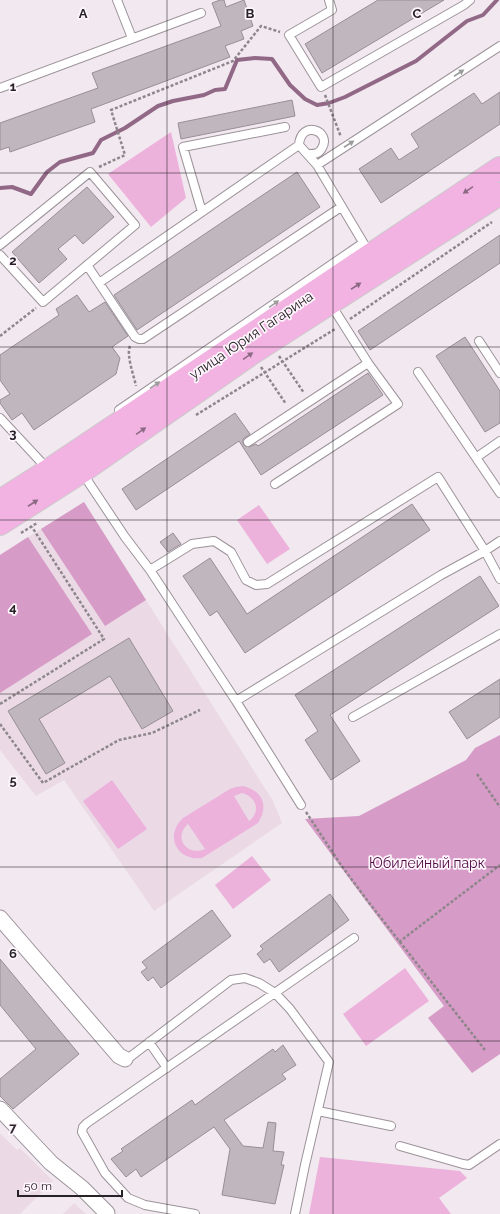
<svg xmlns="http://www.w3.org/2000/svg" width="500" height="1214" font-family="Raleway,sans-serif">
	<rect width="100%" height="100%" fill="#f2e8ef"/>
	<path fill="#ebdae5" d="M84,502L273,801L282,823L154,911L64,780L36,796L0,750V555Z
		M0,1133L17,1150L20,1148L53,1181L20,1214H0Z
		M74,1203L86,1214H63Z"/>
	<path fill="#ecb2dc" fill-rule="evenodd" d="M171,132L186,198L151,227L108,174Z
		M259,505L290,549L267,564L237,520Z
		M112,780L147,829L118,849L83,801Z
		M243,786C263,791 269,806 258,823L202,858C177,861 164,836 183,818L230,789L236,787ZM242,793C257,797 261,812 249,821L234,796ZM188,824L205,849C186,857 173,837 188,824Z
		M252,856L271,880L233,909L215,885Z
		M405,968L429,1001L366,1046L343,1014Z
		M320,1157L460,1171L467,1178L439,1198L451,1214H309Z"/>
	<path fill="#d69bc6" d="M84,502L146,600L105,626L41,529Z
		M28,537L92,634L0,693V555Z
		M500,735V1054L472,1073L428,1018L444,1006L305,819L359,816L466,760L475,748Z"/>
	<g fill="none" stroke-linecap="round" stroke-linejoin="round">
		<path stroke="#926887" stroke-width="4" d="M0,188L12,187L31,194L47,172L60,162L93,153L101,140L125,128L158,106L173,101L204,95L215,90L225,89L237,60L255,58L272,59L290,85L305,99L317,105L329,103L345,97L416,61L467,21L483,15L497,0"/>
	</g>
	<path fill="#c0b6bd" stroke="#988e95" d="M220,0H224L226,7L244,0L253,26L241,31L244,39L225,46L230,57L91,109L95,122L10,152L9,147L0,150V123L98,88L92,73L221,26L212,3Z
		M378,0H444L322,73L305,44Z
		M500,92V124L381,203L359,169L391,148L399,160L419,147L411,134L474,93L482,104Z
		M292,100L295,116L181,139L178,123Z
		M297,172L320,207L137,330L114,295Z
		M87,187L114,217L83,244L75,235L58,249L67,259L39,283L12,252Z
		M500,235V263L370,350L358,331Z
		M77,295L89,312L105,302L128,336L112,347L120,358L116,374L34,430L22,413L12,420L0,403V400L10,394L0,380V355L59,315L56,309Z
		M465,337L500,391V423L485,432L436,356Z
		M368,373L383,395L261,475L239,441L136,510L122,489L235,413L250,434L243,439V443L244,445L249,447L256,444L258,446Z
		M412,504L430,530L245,653L217,611L210,616L183,576L210,558L247,614Z
		M173,533L181,544L168,552L160,542Z
		M480,576L499,606L330,715L360,761L331,780L305,740L318,731L295,695Z
		M129,638L173,711L142,729L110,676L39,719L65,763L46,774L8,711Z
		M500,679V717L467,739L449,712Z
		M330,894L349,920L279,972L270,959L264,963L257,954L263,949L260,946Z
		M212,910L231,936L161,988L153,977L148,981L141,972L147,968L142,962Z
		M0,959L79,1054L13,1109L0,1096V1079L36,1049L0,1005Z
		M283,1045L296,1065L282,1074L286,1079L224,1120L243,1146L263,1148L268,1122L276,1123L273,1151L284,1152L281,1165H284L275,1204L222,1195L230,1149L214,1127L141,1177L136,1169L126,1177L111,1159L123,1151L121,1149L192,1100L195,1105L273,1049L275,1052Z"/>
	<g fill="none" stroke-linecap="round" stroke-linejoin="round">
		<g stroke="#9c939a" stroke-width="10">
			<path id="service" d="M117,0L132,38
				M329,0L332,10L289,35L321,87L464,5L470,0
				M0,88L201,13
				M299,145C301,119 332,131 322,148C319,154 315,154 309,154
				M317,165L500,46
				M341,207L143,339H139L135,337L99,283L299,145L317,165L370,254
				M202,212L183,147L285,127
				M0,245L90,172L135,225L43,302L0,255
				M87,265L99,283
				M479,341L500,373
				M418,372L500,493
				M119,410L363,243
				M0,418L42,463L47,471
				M248,442L368,363L330,303
				M477,457L500,441
				M83,471L89,483L125,537L150,570L236,701L441,575L485,551L500,579
				M275,484L398,404L368,363
				M150,570L192,544L214,541L231,552L246,580L256,585L267,584L438,477L485,551L500,541
				M236,701L301,805
				M353,717L500,634
				M149,1042L167,1068
				M125,1059L130,1057L231,980L245,978L259,983L275,993L290,1009L329,1062L305,1165L295,1214
				M318,1111L391,1126
				M400,1146L463,1164L469,1165L500,1144
				M195,1214L145,1205L128,1198L105,1173L82,1132L83,1127L87,1123L354,938"/>
		</g>
		<g stroke="#9c939a" stroke-width="17">
			<path id="minor" d="M0,918L119,1056L125,1059
				M0,1109L51,1163L82,1188L107,1213"/>
		</g>
		<g stroke="#cbcacb" stroke-width="24">
			<path id="primary" d="M0,501L47,471L500,168
				M0,524L83,471L251,354L500,194"/>
		</g>
		<path stroke="#8d868b" stroke-width="2.5" stroke-dasharray="3 2" stroke-linecap="butt" d="M325,95L341,137
			M99,167L125,155L111,110L233,61L261,26L280,32
			M350,319L492,222
			M0,336L36,308
			M130,346C126,355 134,376 136,386
			M279,356L304,393
			M261,367L286,404
			M196,415L335,329
			M21,533L37,523
			M0,704L104,639L32,527
			M0,724L43,783L119,740L152,733L200,710
			M477,774L500,807
			M306,812L341,865L370,904L485,1050
			M399,942L500,865"/>
		<use href="#service" stroke="#fff" stroke-width="8"/>
		<use href="#minor" stroke="#fff" stroke-width="15"/>
		<use href="#primary" stroke="#f2b3e3" stroke-width="22"/>
	</g>
	<defs><path id="oneway-solid" d="M-6-.8H1V-3.2L6.5 0L1 3.2V.8H-6Z"/></defs>
	<g fill="#9d9c9d">
		<use href="#oneway-solid" transform="translate(459 73) rotate(-33)"/>
		<use href="#oneway-solid" transform="translate(349 144) rotate(-33)"/>
		<use href="#oneway-solid" transform="translate(274 304) rotate(-34)"/>
		<use href="#oneway-solid" transform="translate(155 385) rotate(-34)"/>
	</g>
	<g fill="#8c6a84">
		<use href="#oneway-solid" transform="translate(468 190) rotate(146)"/>
		<use href="#oneway-solid" transform="translate(356 286) rotate(-33)"/>
		<use href="#oneway-solid" transform="translate(248 356) rotate(-35)"/>
		<use href="#oneway-solid" transform="translate(141 431) rotate(-35)"/>
		<use href="#oneway-solid" transform="translate(33 503) rotate(-33)"/>
	</g>
	<path fill="none" stroke="#262225" stroke-width="1" stroke-opacity="0.55" d="M167,0V1214M333,0V1214M0,173H500M0,347H500M0,520H500M0,694H500M0,867H500M0,1041H500"/>
	<g text-anchor="middle" stroke-width="3.5" stroke-linejoin="round" paint-order="stroke">
		<g font-size="14" fill="#262225" stroke="#fef6fc">
			<text transform="translate(251 335) rotate(-34)" y="5">улица Юрия Гагарина</text>
		</g>
		<g font-size="14" fill="#500944" stroke="#fef6fc">
			<text x="427" y="868">Юбилейный парк</text>
		</g>
	</g>
	<g font-size="13" text-anchor="middle" font-weight="bold" fill="#262225" stroke="#fef6fc" stroke-width="3.5" stroke-linejoin="round" paint-order="stroke">
		<text x="83" y="18">A</text>
		<text x="250" y="18">B</text>
		<text x="417" y="18">C</text>
		<text x="13" y="91">1</text>
		<text x="13" y="265">2</text>
		<text x="13" y="438">3</text>
		<text x="13" y="612">4</text>
		<text x="13" y="785">5</text>
		<text x="13" y="958">6</text>
		<text x="13" y="1132">7</text>
	</g>
	<path d="M18 1190v6h104v-6" fill="none" stroke="#262225" stroke-width="2"/>
	<text x="24" y="1190" font-size="12" fill="#262225" stroke="#fef6fc" stroke-width="3" paint-order="stroke">50 m</text>
</svg>
